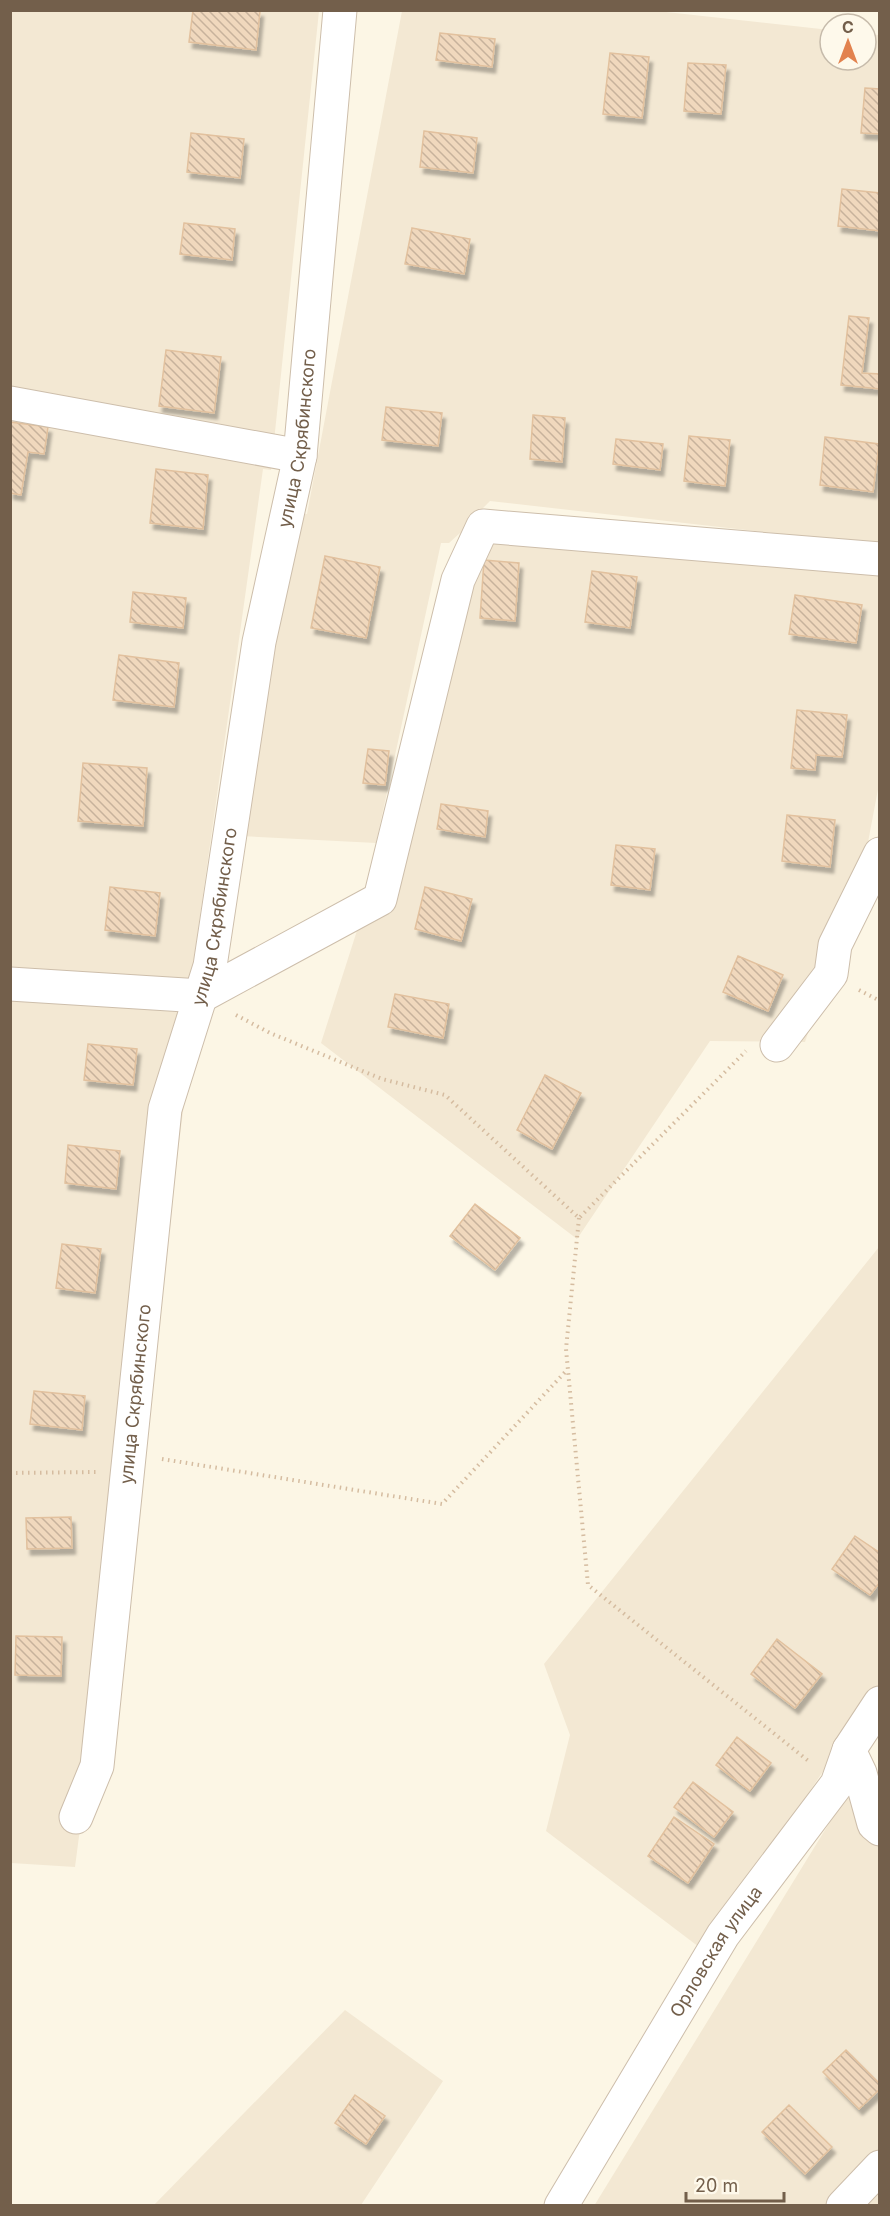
<svg xmlns="http://www.w3.org/2000/svg" width="890" height="2216" font-family="Inter,sans-serif">
	<defs>
		<pattern id="building-back-hatch" width="6" height="6" patternUnits="userSpaceOnUse" patternTransform="scale(1.5)"><rect width="6" height="6" fill="#f0d8bd"/><path d="M-1 5l2 2M0 0l6 6M5-1l2 2" fill="none" stroke="#c7b29c"/></pattern>
		<filter id="shadow"><feDropShadow dx="3.5" dy="6" stdDeviation="1.5" flood-color="#0004"/></filter>
	</defs>
	<rect width="100%" height="100%" fill="#fcf6e5"/>
	<path fill="#f3e8d3" d="M648,10L830,30V60H866V34L879,35V545L490,501L478,513L879,555V784L862,874L805,1042L710,1041L577,1239L321,1043L402,790L450,565L460,533L449,543H441L376,843L241,836L300,513L307,514L402,11Z
		M11,11H319L271,470L263,469L187,1008L11,982Z
		M10,986L195,1015L135,1496L93,1729L75,1867L11,1863Z
		M879,1247V1688L703,1950L546,1831L570,1735L544,1664Z
		M860,1773L880,1790L879,2205L594,2206Z
		M345,2010L443,2081L361,2205L153,2206Z"/>
	<path fill="url(#building-back-hatch)" stroke="#e2c19e" stroke-width="1.5" filter="url(#shadow)" d="M193,10L260,11L256,50L189,42Z
		M440,33L495,39L492,67L436,60Z
		M610,53L649,57L642,118L603,114Z
		M688,63L726,65L721,114L684,111Z
		M865,88L880,89V134L861,133Z
		M424,131L477,138L473,173L420,167Z
		M191,133L244,139L240,178L187,172Z
		M842,189L880,193V231L838,226Z
		M184,223L235,229L232,260L180,254Z
		M412,228L470,239L464,274L405,264Z
		M849,316L869,318L862,373L880,374V389L841,385Z
		M166,350L221,357L214,413L159,406Z
		M386,407L442,413L438,446L382,440Z
		M533,415L565,418L562,462L530,459Z
		M10,422L48,427L44,454L28,452L21,495L10,493Z
		M689,436L730,440L725,486L684,481Z
		M825,437L879,444L873,492L820,485Z
		M616,439L663,444L660,470L613,464Z
		M156,469L208,475L203,529L150,523Z
		M325,556L380,567L366,638L311,628Z
		M484,560L519,563L515,621L480,618Z
		M592,571L637,577L630,628L585,622Z
		M133,592L186,598L183,628L130,622Z
		M795,595L862,605L856,643L789,634Z
		M119,655L179,663L174,707L113,700Z
		M797,710L847,715L842,757L816,755L815,770L791,768Z
		M368,749L389,751L385,785L363,783Z
		M83,763L147,768L143,826L78,821Z
		M441,804L488,811L485,837L437,829Z
		M787,815L835,820L830,867L782,861Z
		M616,845L655,849L650,890L611,885Z
		M110,887L160,893L155,936L105,930Z
		M425,887L472,899L461,941L415,929Z
		M738,956L783,975L768,1011L723,992Z
		M395,994L449,1004L443,1038L388,1027Z
		M88,1044L137,1049L133,1085L84,1080Z
		M545,1075L581,1093L552,1149L517,1130Z
		M68,1145L120,1151L116,1189L65,1183Z
		M475,1204L520,1238L495,1270L450,1236Z
		M62,1244L101,1249L95,1293L56,1288Z
		M34,1391L85,1396L82,1430L30,1424Z
		M71,1517L72,1548L27,1549L26,1518Z
		M855,1536L880,1553V1582L870,1595L832,1569Z
		M16,1636L62,1637L61,1676L15,1675Z
		M777,1639L822,1674L795,1708L751,1674Z
		M737,1737L771,1763L750,1791L716,1765Z
		M693,1782L733,1812L714,1837L674,1807Z
		M674,1817L714,1844L688,1883L648,1856Z
		M846,2050L880,2084V2089L859,2109L823,2072Z
		M355,2095L385,2116L366,2144L335,2123Z
		M789,2105L832,2147L805,2174L762,2132Z"/>
	<g fill="none" stroke-linecap="round" stroke-linejoin="round">
		<g stroke="#cdbeab" stroke-width="35">
			<g id="minor">
				<path d="M10,403L300,456"/>
				<path d="M10,984L201,996L380,899L458,580L483,526L880,559"/>
				<path d="M777,1045L831,974L835,945L880,854"/>
				<path d="M849,1750L860,1773L874,1824L880,1829"/>
				<path id="s1" d="M76,1817L97,1766L165,1109L210,966L259,642L300,456L340,10"/>
				<path id="s2" d="M561,2206L723,1935L837,1784L849,1750L880,1703"/>
				<path d="M843,2206L880,2167"/>
			</g>
		</g>
		<path stroke="#d5bca0" stroke-width="4" stroke-dasharray="1.5 4.5" stroke-linecap="butt" d="M859,990L880,1001
			M236,1015L270,1033L382,1079L445,1095L579,1218L746,1051
			M579,1218L566,1349L588,1585L811,1763
			M162,1459L442,1504L567,1370
			M10,1473L96,1472"/>
		<use href="#minor" stroke="#fff" stroke-width="33"/>
	</g>
	<g text-anchor="middle" stroke-width="4.5" stroke-linejoin="round" paint-order="stroke">
		<g font-size="18" fill="#735f4b" stroke="#fef9eb">
			<text dy="6" stroke="none"><textPath href="#s1" startOffset="1401">улица Скрябинского</textPath></text>
			<text dy="6" stroke="none"><textPath href="#s1" startOffset="915">улица Скрябинского</textPath></text>
			<text dy="6" stroke="none"><textPath href="#s1" startOffset="429">улица Скрябинского</textPath></text>
			<text dy="6" stroke="none"><textPath href="#s2" startOffset="298">Орловская улица</textPath></text>
		</g>
	</g>
	<rect width="890" height="2216" fill="none" stroke="#735f4b" stroke-width="24"/>
	<g transform="translate(848 42)"><circle r="28" fill="#fef9eb" stroke="#c6bbab" stroke-width="1.5"/>
	<path d="M0-4.5L10 22L0 15L-10 22Z" fill="#e2824e"/>
	<text y="-9" font-size="16" font-weight="bold" text-anchor="middle" fill="#735f4b">С</text>
	</g>
	<path d="M686 2192v9h98v-9" fill="none" stroke="#735f4b" stroke-width="3"/>
	<text x="695" y="2192" font-size="18" fill="#735f4b" stroke="#fef9eb" stroke-width="4.5" paint-order="stroke">20 m</text>
</svg>
